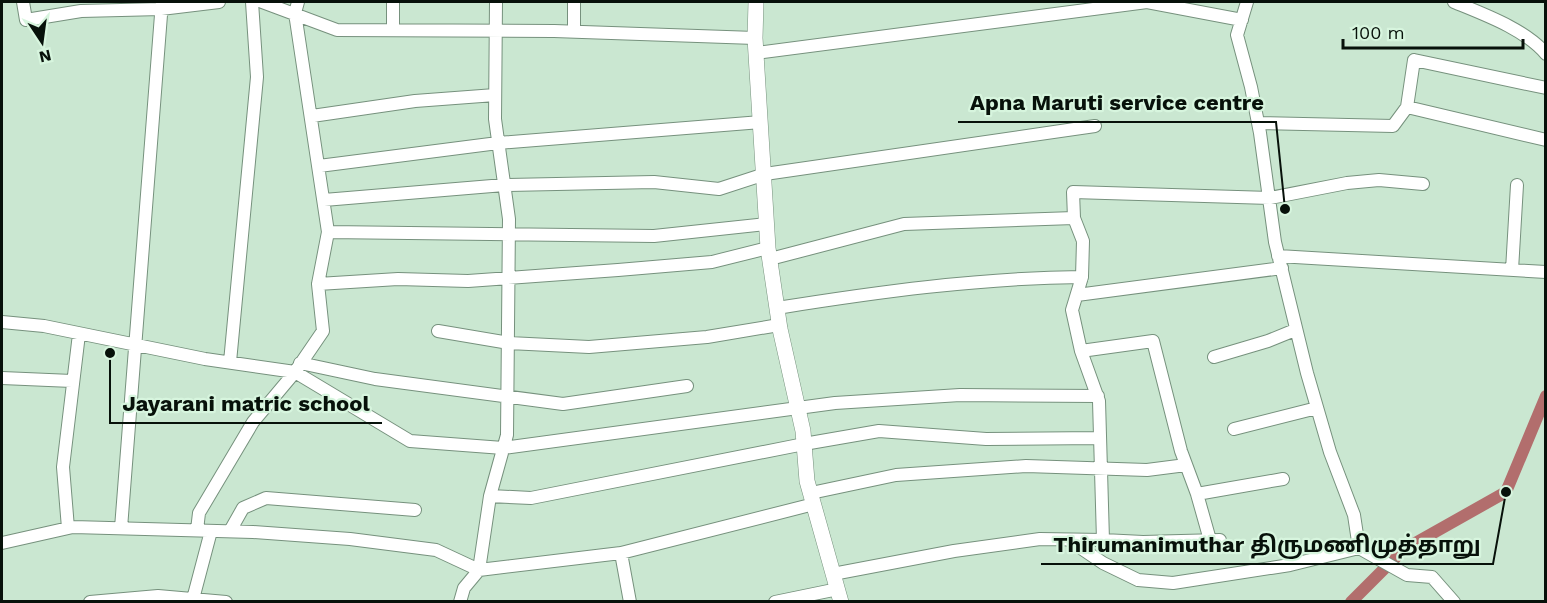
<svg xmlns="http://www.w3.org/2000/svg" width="1547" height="603" font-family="'Work Sans','Noto Sans Tamil',sans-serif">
	<rect width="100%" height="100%" fill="#cae7d1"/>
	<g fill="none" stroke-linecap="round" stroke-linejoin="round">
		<path stroke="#b26e6d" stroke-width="12" d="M1351,602L1403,550L1506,492L1546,396"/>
		<g stroke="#76917d" stroke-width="14">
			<path id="minor" d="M23,2L26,20L81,11L161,9L219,2
				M262,2L337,30L554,31L755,38
				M298,2L295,13L328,232L318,284
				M393,2V29
				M574,2V32
				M1247,2L1237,35L1251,87L1260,133L1275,242L1307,373L1330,452L1354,515L1359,548L1407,575L1432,577L1454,602
				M1454,2C1483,14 1525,29 1546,54
				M756,53L1147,2L1242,20
				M1407,107L1414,60L1546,88
				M312,116L415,101L495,95
				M1258,123L1393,126L1407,107L1546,140
				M319,166L498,143L761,122
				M324,200L504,185L654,182L719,189L765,174L1095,126
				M328,232L654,236L767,224
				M1278,256L1546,272
				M770,259L904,224L1074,218L1073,192L1270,198L1347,183L1379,180L1423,184
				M1512,270L1517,185
				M1077,295L1282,268
				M777,308C877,292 979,278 1082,277L1083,241L1074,218
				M2,322L44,326L205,359L295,372L323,331L318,284L398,279L468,281L618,270L712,262L768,248
				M438,331L509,343L589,347L707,337L779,325
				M1081,351L1153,341L1181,451L1197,494L1210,540
				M1214,357L1268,341L1295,330
				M230,362L257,77L252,2
				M300,363L375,379L563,404L687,386
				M2,378L72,381
				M1234,429L1317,408
				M811,493L896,475L1026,466L1147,470L1186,465
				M1197,494L1283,479
				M490,496L531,498L804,444L879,431L986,439L1100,438
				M68,528L63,467L79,334
				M121,528L162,2
				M197,530L199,513L253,422L295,372L410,441L503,448L835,403L960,395L1098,396
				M230,531L243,508L266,498L415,510
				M1069,540L1103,563L1138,580L1173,583L1290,565L1359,548
				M1103,540L1143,542L1220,540
				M2,543L73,527L253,532L350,539L436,550L479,570L621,553L814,504
				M621,553L630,602
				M833,574L954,551L1040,539L1103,540L1099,401L1081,351L1072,310L1082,277
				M193,599L211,531
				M90,602L158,596L226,602
				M460,602L464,588L479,570L490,496L507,435L509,219L495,119L496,2
				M775,602L838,589"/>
		</g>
		<g stroke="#76917d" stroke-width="16">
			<path id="tertiary" d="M756,2L755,38L768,248L780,329L803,431L807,481L841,602"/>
		</g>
		<use href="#minor" stroke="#fff" stroke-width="12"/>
		<use href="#tertiary" stroke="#fff" stroke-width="15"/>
	</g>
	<path fill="none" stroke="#07110a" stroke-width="2" d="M1285 209L1276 122H958M110 353L110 423H382M1506 492L1493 564H1041"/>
	<g fill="#07110a" stroke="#d7f5de" stroke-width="2">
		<circle cx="1285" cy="209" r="6"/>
		<circle cx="110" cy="353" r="6"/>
		<circle cx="1506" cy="492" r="6"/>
	</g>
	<g font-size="22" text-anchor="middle" font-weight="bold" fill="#07110a" stroke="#d7f5de" stroke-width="4.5" stroke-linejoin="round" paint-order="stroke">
		<text x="1117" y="110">Apna Maruti service centre</text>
		<text x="246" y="411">Jayarani matric school</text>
		<text x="1267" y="552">Thirumanimuthar திருமணிமுத்தாறு</text>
	</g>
	<rect width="1547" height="603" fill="none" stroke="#07110a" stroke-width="6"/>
	<g transform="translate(42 42) rotate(167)" stroke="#d7f5de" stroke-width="4.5" paint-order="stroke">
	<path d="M0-4.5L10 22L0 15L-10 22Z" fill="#07110a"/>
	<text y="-9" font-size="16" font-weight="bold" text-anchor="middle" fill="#07110a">N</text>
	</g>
	<path d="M1343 39v9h180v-9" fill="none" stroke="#07110a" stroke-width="3"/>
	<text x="1352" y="39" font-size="18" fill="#07110a" stroke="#d7f5de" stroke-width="4.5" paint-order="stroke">100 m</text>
</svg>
